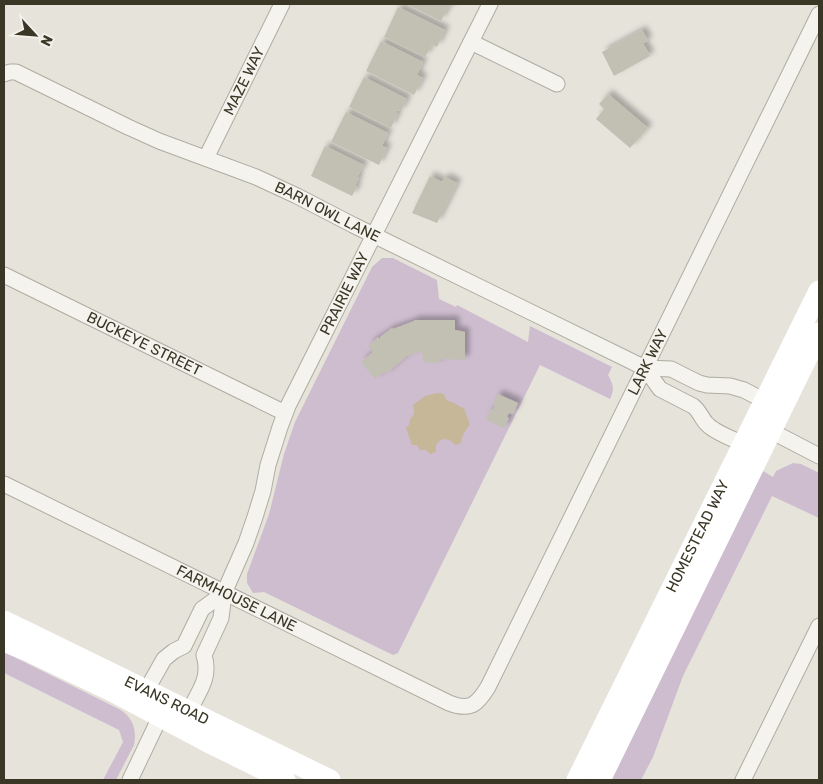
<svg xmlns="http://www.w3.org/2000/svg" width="823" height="784" font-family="Rubik,sans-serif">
	<defs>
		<filter id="shadow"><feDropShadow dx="4.5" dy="-4.5" stdDeviation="2.5" flood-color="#0004"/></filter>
	</defs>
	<rect width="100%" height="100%" fill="#e6e3db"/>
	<path fill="#cebdcf" d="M382,258H393L437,280L439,299L456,307L457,305L528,342L530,326L612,367L608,375C613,385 615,388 610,399L540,365L398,653L393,655L264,592L253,593L247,583V574L269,514L284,454L295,422L372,267Z
		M793,463L801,464L819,473V518L772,496L683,676L653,757L641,780H610L763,471L773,477L776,471Z
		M4,652L119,709C133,717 137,730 134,745L116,780H103L123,742L119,730L4,673Z"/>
	<path fill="#c5b797" d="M437,393L444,394C446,402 447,400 454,403C458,405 459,407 464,408L470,425C466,428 461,438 461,443L455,445L450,440L444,439C437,441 435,445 436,452L430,454L426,450H420L417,445H412L406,428L409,425L410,419L414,414V409L413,405L425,396Z"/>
	<path fill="#c2bfb3" filter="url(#shadow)" d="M406,4H451L449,9H447L441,21Z
		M398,7L445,30L437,47L432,45L425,57L384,37Z
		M642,30L648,41L643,43L650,56L614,76L602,52Z
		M381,41L423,62L417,75L423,78L414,95L366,71Z
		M364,77L407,99L401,111L397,110L396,113H398L391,128L349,107Z
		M608,94L648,128L630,148L596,119L604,109L599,104Z
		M346,112L388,133L382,146L387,148L379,165L331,142Z
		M325,146L364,165L357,177L359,178L355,186L357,187L352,196L311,176Z
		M430,176L442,182L445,177L457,183L437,223L412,213Z
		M414,320H455V330L465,332V360L441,359L440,363L423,362L422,351L407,356L386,374L384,372L375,379L361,362L373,352L368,346L378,337L380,339V337L392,328L393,329L414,321Z
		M498,394L518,403L513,414L509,413L507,417L509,418L504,428L486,420L491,409L493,410L495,405L493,404Z"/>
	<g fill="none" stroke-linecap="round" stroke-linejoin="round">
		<g stroke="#afaca1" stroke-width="17">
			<g id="street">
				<path d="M471,42L557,84"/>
				<path id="s1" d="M4,74L10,72H16L128,127L159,141L256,177L297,196L353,225L645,368L671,369L699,383L707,385L730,386L744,390L765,401L767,410"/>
				<path id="s2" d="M206,158L282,4"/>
				<path id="s3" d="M4,275L285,413"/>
				<path d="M645,368L660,389L693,406C700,411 702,420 708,425C716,433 733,439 744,444L751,440"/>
				<path d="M771,431L819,456"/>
				<path id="s4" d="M4,484L449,703C470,711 477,705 488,687L819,14"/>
				<path d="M151,700L146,691L164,659L174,651L184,646L202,609L224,593"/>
				<path id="s5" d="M181,713L189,711C199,691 211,678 204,655L221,618L224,593L246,543L255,517L263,491L268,465L280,427L288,406L490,4"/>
				<path d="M130,780L160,717"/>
				<path d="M743,780L819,626"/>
			</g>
		</g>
		<use href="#street" stroke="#f4f3ee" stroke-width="15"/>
		<g stroke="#fff" stroke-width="21">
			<path id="s6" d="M4,621L330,780"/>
			<path d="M4,641L28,651L112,691L208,742L285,780"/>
			<path id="s7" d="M577,780L819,291"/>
			<path d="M600,780L819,333"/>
		</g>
	</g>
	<g text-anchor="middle" stroke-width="4" stroke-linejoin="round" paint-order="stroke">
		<g font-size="15" fill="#3b3726" stroke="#f3f1eb">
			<text dy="5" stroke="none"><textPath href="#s2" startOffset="86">MAZE WAY</textPath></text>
			<text dy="5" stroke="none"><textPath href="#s1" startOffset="354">BARN OWL LANE</textPath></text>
			<text dy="5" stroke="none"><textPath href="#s5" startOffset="458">PRAIRIE WAY</textPath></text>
			<text dy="5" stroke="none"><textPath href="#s3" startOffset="156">BUCKEYE STREET</textPath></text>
			<text dy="5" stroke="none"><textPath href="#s4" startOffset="906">LARK WAY</textPath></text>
			<text dy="5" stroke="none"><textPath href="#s7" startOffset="272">HOMESTEAD WAY</textPath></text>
			<text dy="5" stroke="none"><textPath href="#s4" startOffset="259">FARMHOUSE LANE</textPath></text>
			<text dy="5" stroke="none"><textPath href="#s6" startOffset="181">EVANS ROAD</textPath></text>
		</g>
	</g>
	<rect width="823" height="784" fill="none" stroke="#3b3726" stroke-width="10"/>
	<g transform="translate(35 35) rotate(116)" stroke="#f3f1eb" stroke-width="4" paint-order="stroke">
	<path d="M0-4L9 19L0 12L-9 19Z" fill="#3b3726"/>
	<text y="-8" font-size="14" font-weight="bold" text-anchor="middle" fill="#3b3726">N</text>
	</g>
</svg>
